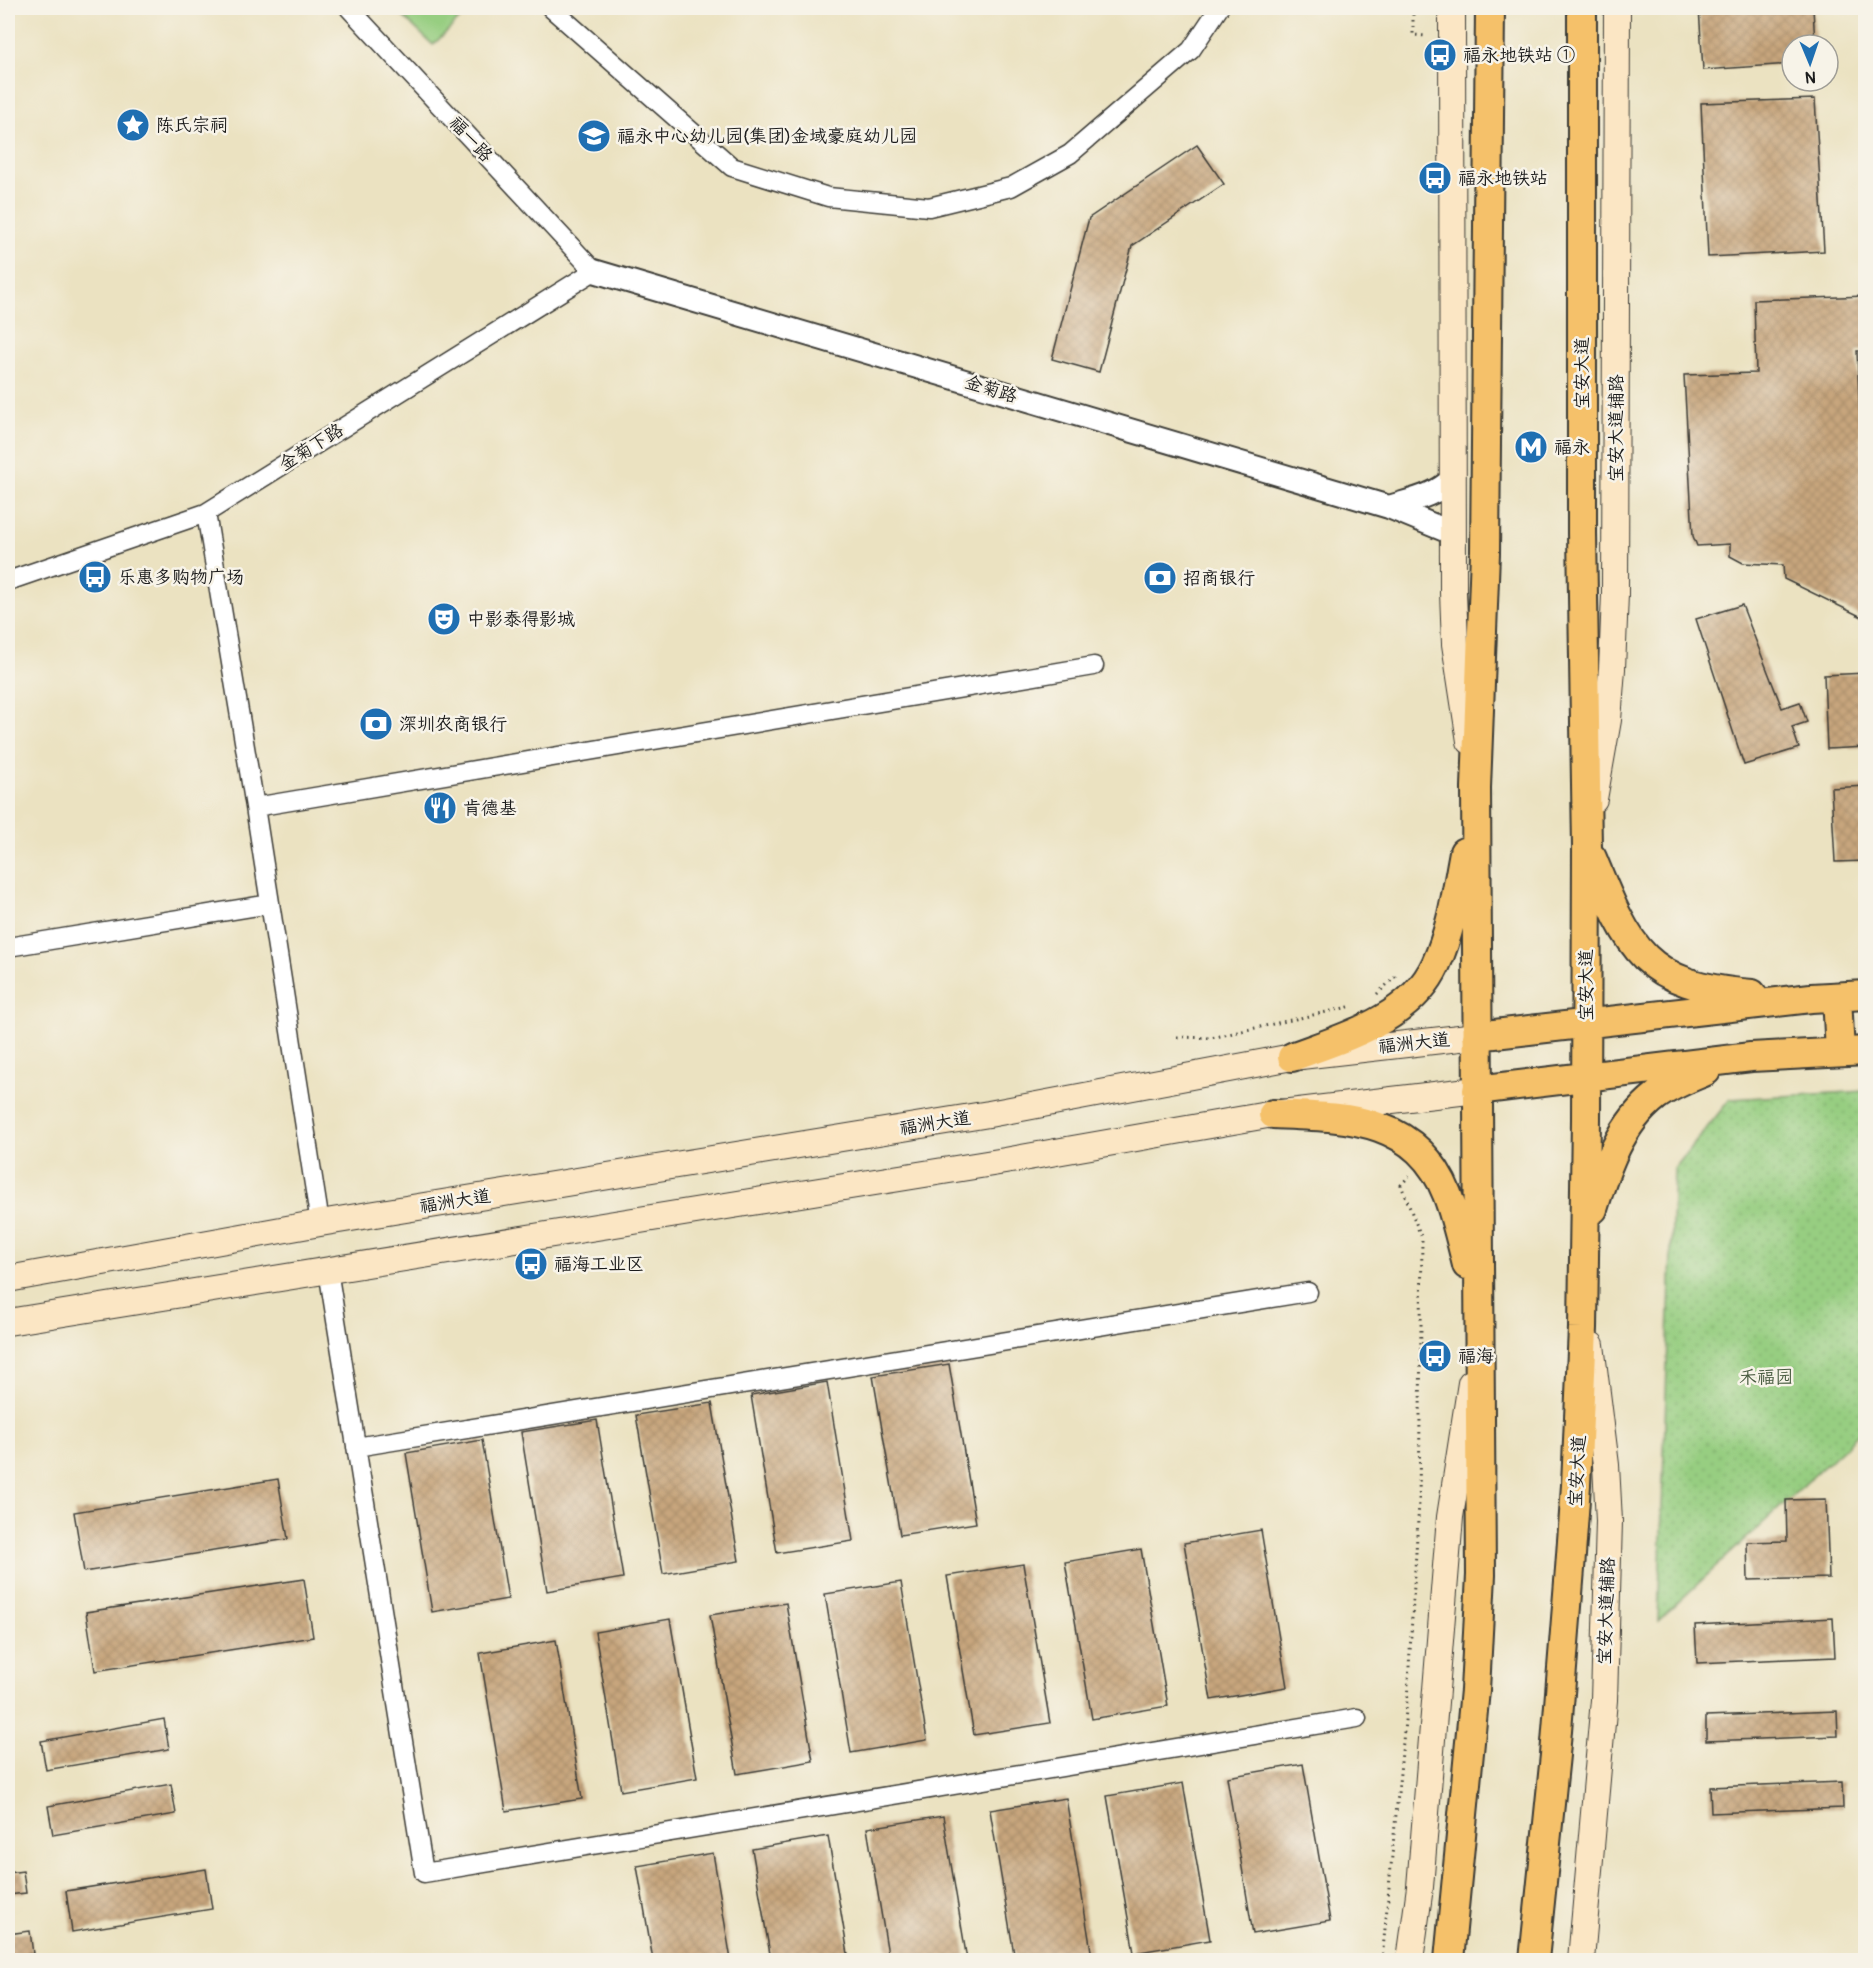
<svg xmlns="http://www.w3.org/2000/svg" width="1873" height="1968" font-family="Pangolin,'LXGW WenKai TC',sans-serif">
	<defs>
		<pattern id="park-dots" width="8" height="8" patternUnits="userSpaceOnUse" patternTransform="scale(1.5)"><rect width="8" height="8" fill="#97ce81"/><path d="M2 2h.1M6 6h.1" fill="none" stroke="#82b06f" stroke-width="1.8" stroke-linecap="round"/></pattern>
		<pattern id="building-cross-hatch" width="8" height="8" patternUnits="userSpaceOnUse" patternTransform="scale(1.5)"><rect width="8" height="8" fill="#c7a67d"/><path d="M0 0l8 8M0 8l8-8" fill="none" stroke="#aa8e6b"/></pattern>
	</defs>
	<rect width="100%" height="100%" fill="#f7f3e8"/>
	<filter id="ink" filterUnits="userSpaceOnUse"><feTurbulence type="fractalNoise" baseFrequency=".0167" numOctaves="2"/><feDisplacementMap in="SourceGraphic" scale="12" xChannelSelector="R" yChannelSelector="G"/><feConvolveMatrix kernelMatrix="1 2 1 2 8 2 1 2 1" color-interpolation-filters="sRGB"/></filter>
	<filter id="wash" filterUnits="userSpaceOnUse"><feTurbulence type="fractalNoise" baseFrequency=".008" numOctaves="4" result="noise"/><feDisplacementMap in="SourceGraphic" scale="24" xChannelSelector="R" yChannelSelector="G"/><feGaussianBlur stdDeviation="1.35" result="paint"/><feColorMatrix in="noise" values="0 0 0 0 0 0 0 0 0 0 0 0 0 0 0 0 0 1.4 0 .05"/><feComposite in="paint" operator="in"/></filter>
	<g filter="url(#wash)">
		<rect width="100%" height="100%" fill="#ebe2c1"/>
		<path fill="url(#park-dots)" stroke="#5a754e" stroke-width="1.5" d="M1865,1091V1428L1658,1621L1674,1169L1730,1099Z"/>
		<path fill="#97ce81" stroke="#5a754e" stroke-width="1.5" d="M394,8H471L433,45Z"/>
		<g id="blocks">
			<path fill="url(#building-cross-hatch)" d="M1699,8H1813L1815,45H1792V64L1703,70Z
				M1815,99L1824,251L1708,257L1701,103Z
				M1197,145L1224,184L1132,246L1099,372L1052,359L1089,218Z
				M1866,296V351H1857L1866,555V619L1784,579L1783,565L1743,563L1730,556V544L1697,546L1693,536L1684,375L1756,373L1754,300Z
				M1742,605L1782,708L1800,702L1807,722L1792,727L1799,748L1744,765L1696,619Z
				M1866,673V747L1827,749L1824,675Z
				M1866,786V861L1835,862L1831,788Z
				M949,1364L976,1523L900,1535L873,1376Z
				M827,1382L853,1541L777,1553L751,1395Z
				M712,1403L739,1561L663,1574L636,1415Z
				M597,1420L623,1578L547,1591L521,1432Z
				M482,1440L508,1599L432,1612L406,1453Z
				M278,1479L288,1539L84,1572L74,1512Z
				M1826,1499L1829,1578L1748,1580L1747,1542L1787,1541L1786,1500Z
				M1261,1530L1287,1687L1211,1700L1184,1543Z
				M1141,1549L1168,1706L1092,1719L1065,1562Z
				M1023,1564L1050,1723L974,1735L947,1576Z
				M304,1579L313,1637L95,1671L86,1612Z
				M901,1582L927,1740L851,1753L825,1594Z
				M786,1603L813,1761L737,1774L710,1615Z
				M1833,1618L1835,1657L1697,1663L1695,1625Z
				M670,1619L697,1778L621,1791L595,1632Z
				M556,1640L582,1799L506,1811L480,1653Z
				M1837,1711L1838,1736L1706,1741V1716Z
				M164,1719L169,1749L46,1770L41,1741Z
				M1303,1764L1330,1921L1253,1934L1227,1777Z
				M1842,1782L1843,1808L1711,1813L1710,1787Z
				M1183,1783L1210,1940L1134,1953L1107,1796Z
				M171,1784L176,1814L53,1835L48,1806Z
				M1066,1798L1092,1957L1069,1960H1015L990,1810Z
				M943,1816L967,1960H889L867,1828Z
				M828,1836L849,1960H771L752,1849Z
				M713,1853L731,1960H653L637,1866Z
				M206,1869L212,1909L72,1932L66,1891Z
				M23,1871L26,1893L8,1895V1873Z
				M30,1931L33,1954L8,1957V1934Z"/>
		</g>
	</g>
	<g filter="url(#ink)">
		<use href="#blocks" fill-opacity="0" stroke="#3b3a35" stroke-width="1.5"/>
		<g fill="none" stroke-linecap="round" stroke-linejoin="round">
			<g stroke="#3b3a35" stroke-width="21">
				<path id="minor" d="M551,8L732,167L828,197L929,207L1011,187L1070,154L1191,50L1219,8
					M206,513L255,807L320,1223
					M8,581L206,513L594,271L349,8
					M255,807L1094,666
					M8,947L270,904
					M328,1270L424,1873L1357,1718
					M356,1447L1308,1292"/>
			</g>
			<g stroke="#3b3a35" stroke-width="26">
				<path id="tertiary" d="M594,271L1389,507L1452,533
					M1389,507C1411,500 1435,496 1452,479"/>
			</g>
			<g stroke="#3b3a35" stroke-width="28">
				<path id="secondary" d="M1452,8L1453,592L1455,644L1470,741
					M1594,799L1608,720L1612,669L1615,594L1617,8
					M8,1279L320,1223L989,1114L1292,1057L1477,1036
					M8,1322L1005,1161L1273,1114L1477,1090
					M1410,1960L1420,1887L1450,1517L1471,1383
					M1581,1960L1604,1700L1609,1521L1606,1465L1591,1345"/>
			</g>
			<g stroke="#3b3a35" stroke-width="32">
				<path id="primary" d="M1592,858C1630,951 1644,985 1752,994
					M1837,997L1840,1052
					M1477,1036L1811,998L1866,995
					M1292,1057C1345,1037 1411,1019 1436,964C1452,929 1457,889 1464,852
					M1477,1090L1751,1057L1866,1051
					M1273,1114C1345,1117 1416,1116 1447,1194C1456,1217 1461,1241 1467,1265
					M1593,1209C1606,1167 1621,1123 1656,1096C1671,1085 1690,1078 1706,1071
					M1449,1960L1475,1690L1481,1575L1476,788L1485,553L1490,8
					M1534,1960L1555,1755L1570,1569L1576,1485L1583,1328L1586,1119L1587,847L1582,533V8"/>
			</g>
			<path stroke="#3b3a35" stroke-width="3" stroke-dasharray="1.5 4.5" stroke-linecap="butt" d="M1413,8V35L1426,36
				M1377,994L1395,977L1398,980
				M1177,1037L1211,1038L1353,1006
				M1382,1960L1407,1700L1419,1503L1422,1239L1401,1185L1409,1176"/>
			<use href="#minor" stroke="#fff" stroke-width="18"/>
			<use href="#tertiary" stroke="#fff" stroke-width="22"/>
			<use href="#secondary" stroke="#fbe6c4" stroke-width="26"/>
			<use href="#primary" stroke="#f5c16b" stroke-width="28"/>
		</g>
	</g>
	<defs>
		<g id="bus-disc" transform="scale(1.725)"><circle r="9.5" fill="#1f6fb2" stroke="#f7f3e8"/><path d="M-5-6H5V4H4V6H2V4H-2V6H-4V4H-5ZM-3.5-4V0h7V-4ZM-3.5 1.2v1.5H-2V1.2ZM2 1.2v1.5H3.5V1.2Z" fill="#fff"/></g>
		<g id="sight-disc" transform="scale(1.725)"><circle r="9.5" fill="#1f6fb2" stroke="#f7f3e8"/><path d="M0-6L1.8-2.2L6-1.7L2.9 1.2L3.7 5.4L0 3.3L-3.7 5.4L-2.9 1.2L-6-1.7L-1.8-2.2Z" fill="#fff"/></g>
		<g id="school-disc" transform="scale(1.725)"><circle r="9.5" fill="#1f6fb2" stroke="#f7f3e8"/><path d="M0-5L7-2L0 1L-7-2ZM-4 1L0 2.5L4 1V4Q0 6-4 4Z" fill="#fff"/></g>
		<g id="metro-disc" transform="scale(1.725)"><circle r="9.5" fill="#1f6fb2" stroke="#f7f3e8"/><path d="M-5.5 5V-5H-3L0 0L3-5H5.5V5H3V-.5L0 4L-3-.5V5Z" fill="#fff"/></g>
		<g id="bank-disc" transform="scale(1.725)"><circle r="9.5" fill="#1f6fb2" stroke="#f7f3e8"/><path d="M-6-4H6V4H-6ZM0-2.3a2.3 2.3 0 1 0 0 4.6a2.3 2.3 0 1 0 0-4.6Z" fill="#fff"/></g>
		<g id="theatre-disc" transform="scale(1.725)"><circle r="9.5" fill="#1f6fb2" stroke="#f7f3e8"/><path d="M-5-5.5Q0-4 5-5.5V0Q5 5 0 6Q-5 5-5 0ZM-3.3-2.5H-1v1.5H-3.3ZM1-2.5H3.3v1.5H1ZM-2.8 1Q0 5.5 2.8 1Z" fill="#fff"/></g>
		<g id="restaurant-disc" transform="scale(1.725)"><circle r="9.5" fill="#1f6fb2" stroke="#f7f3e8"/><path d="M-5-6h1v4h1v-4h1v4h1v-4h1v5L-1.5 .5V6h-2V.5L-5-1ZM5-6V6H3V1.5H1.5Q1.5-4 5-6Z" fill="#fff"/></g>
	</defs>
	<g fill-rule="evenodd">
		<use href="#bus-disc" x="1440" y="55"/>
		<use href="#sight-disc" x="133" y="125"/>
		<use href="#school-disc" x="594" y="136"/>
		<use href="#bus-disc" x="1435" y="178"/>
		<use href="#metro-disc" x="1531" y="447"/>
		<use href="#bus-disc" x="95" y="577"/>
		<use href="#bank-disc" x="1160" y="578"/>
		<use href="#theatre-disc" x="444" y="619"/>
		<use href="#bank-disc" x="376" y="724"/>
		<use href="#restaurant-disc" x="440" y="808"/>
		<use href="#bus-disc" x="531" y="1264"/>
		<use href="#bus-disc" x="1435" y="1356"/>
	</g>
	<g text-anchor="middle" stroke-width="5" stroke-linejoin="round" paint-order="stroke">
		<g font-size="18" fill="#1c1c1c" stroke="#f7f3e8" text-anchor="start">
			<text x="1463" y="61">福永地铁站 ①</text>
			<text x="156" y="131">陈氏宗祠</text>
			<text x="617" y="142">福永中心幼儿园(集团)金域豪庭幼儿园</text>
			<text x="1458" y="184">福永地铁站</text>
			<text x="1554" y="453">福永</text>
			<text x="118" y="583">乐惠多购物广场</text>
			<text x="1183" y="584">招商银行</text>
			<text x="467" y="625">中影泰得影城</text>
			<text x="399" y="730">深圳农商银行</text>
			<text x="463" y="814">肯德基</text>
			<text x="554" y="1270">福海工业区</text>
			<text x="1458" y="1362">福海</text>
		</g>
		<g font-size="18" fill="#1c1c1c" stroke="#f7f3e8">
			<text transform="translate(471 139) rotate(47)" y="6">福一路</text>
			<text transform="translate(1582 373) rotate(-90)" y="6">宝安大道</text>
			<text transform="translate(991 389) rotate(17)" y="6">金菊路</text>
			<text transform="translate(1616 428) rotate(-90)" y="6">宝安大道辅路</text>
			<text transform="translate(311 447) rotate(-32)" y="6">金菊下路</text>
			<text transform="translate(1586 985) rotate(-90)" y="6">宝安大道</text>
			<text transform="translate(1414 1043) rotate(-6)" y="6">福洲大道</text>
			<text transform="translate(935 1123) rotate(-9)" y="6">福洲大道</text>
			<text transform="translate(455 1201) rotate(-9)" y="6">福洲大道</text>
			<text transform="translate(1577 1471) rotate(-87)" y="6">宝安大道</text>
			<text transform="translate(1606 1611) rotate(-88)" y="6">宝安大道辅路</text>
		</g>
		<g font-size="18" fill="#475a3f" stroke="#f7f3e8">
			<text x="1766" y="1383">禾福园</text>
		</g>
	</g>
	<rect width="1873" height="1968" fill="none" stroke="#f7f3e8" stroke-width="30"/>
	<g transform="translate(1810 63) rotate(178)"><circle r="28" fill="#f7f3e8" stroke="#9f9d96" stroke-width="1.5"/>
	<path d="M0-4.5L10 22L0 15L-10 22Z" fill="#1f6fb2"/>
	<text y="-9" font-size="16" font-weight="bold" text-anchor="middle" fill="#1c1c1c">N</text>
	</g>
</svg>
